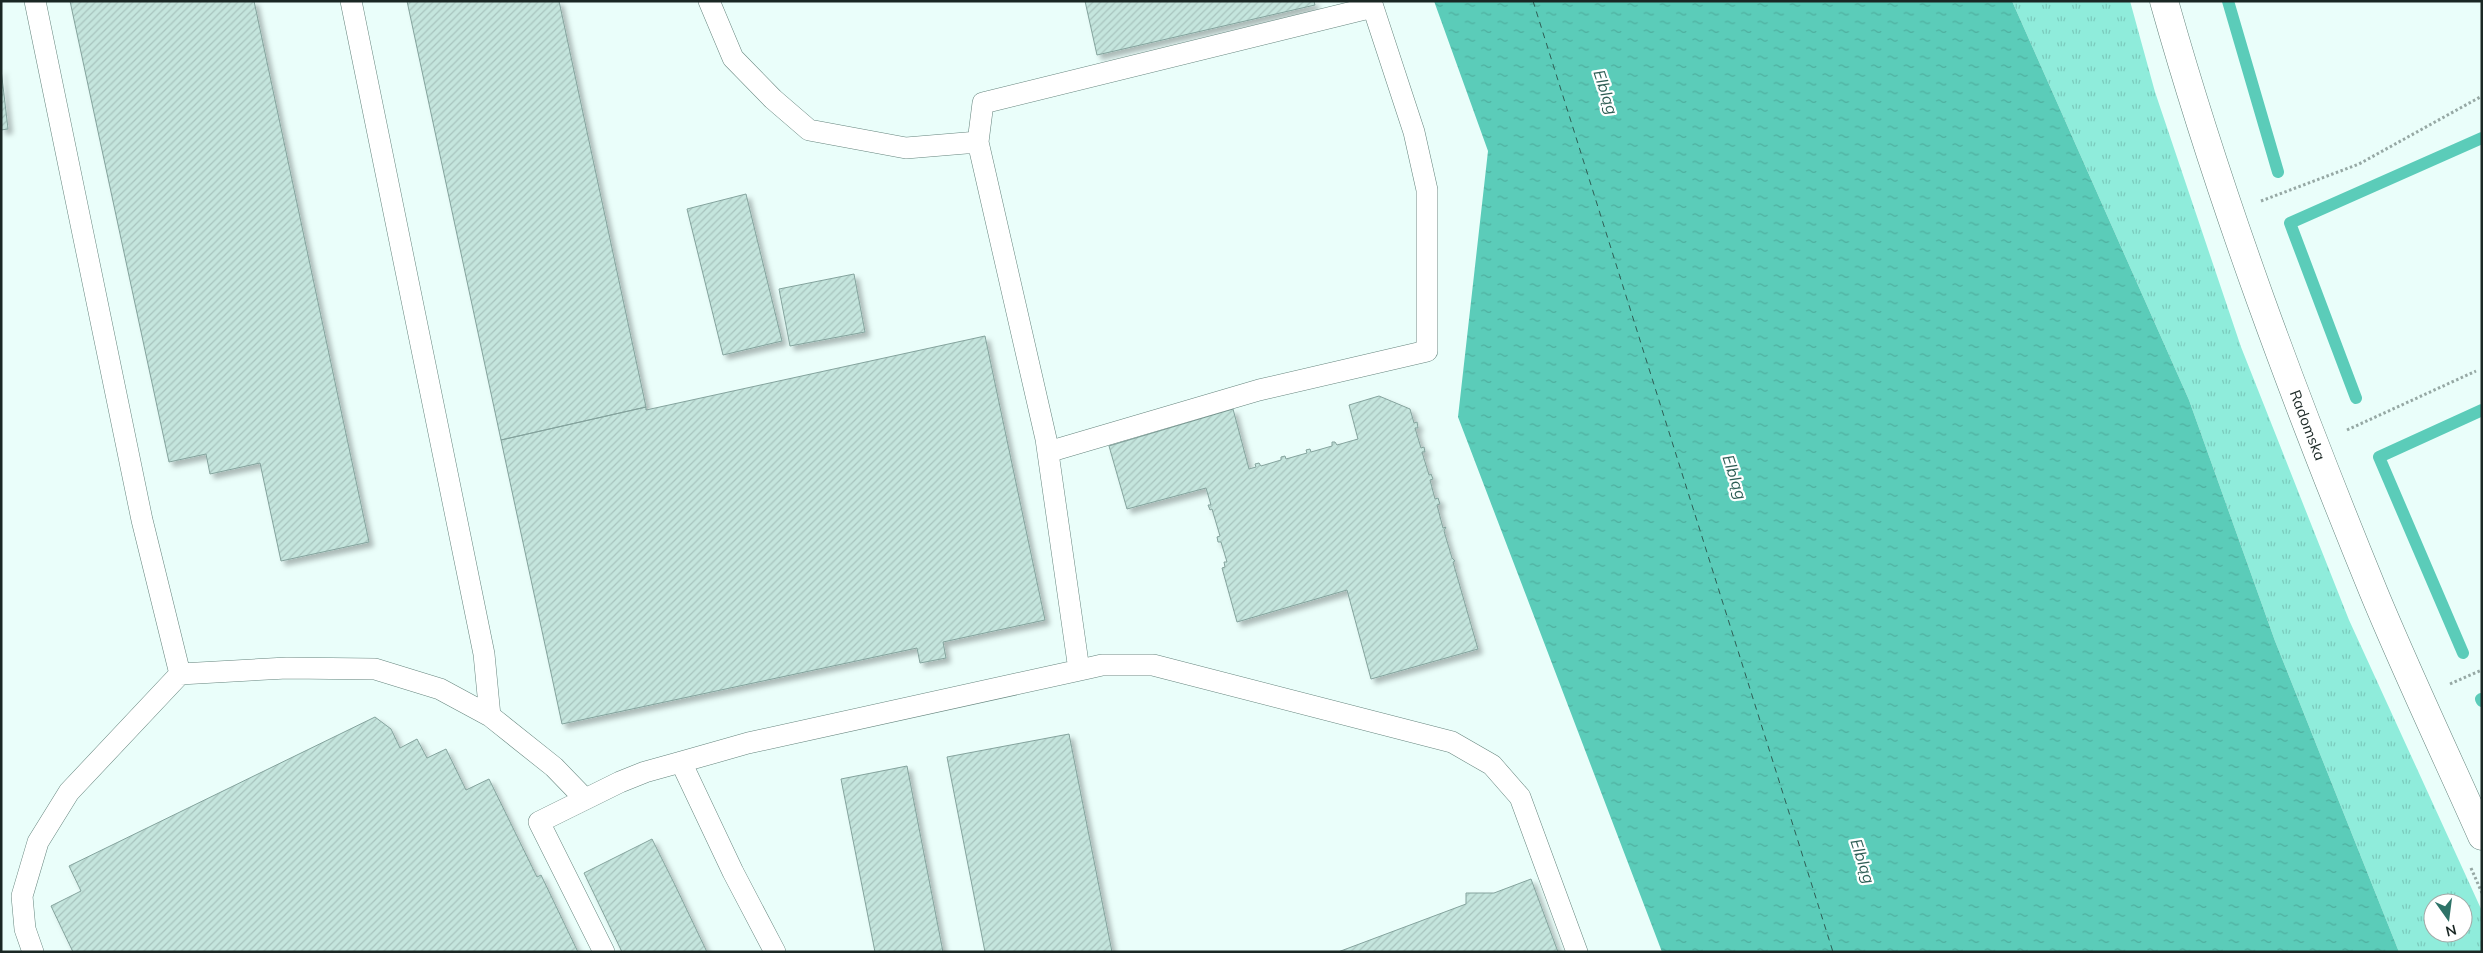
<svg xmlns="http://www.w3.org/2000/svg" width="2483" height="953" font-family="Mulish,sans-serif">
	<defs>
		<pattern id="grass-tufts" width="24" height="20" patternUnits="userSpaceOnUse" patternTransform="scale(1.25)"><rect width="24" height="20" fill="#8fecdb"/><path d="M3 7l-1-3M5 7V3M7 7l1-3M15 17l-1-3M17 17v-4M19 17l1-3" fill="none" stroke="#7bcabc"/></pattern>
		<pattern id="water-ripples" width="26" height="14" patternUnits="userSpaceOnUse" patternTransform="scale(1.25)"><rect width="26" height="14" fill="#5bccb9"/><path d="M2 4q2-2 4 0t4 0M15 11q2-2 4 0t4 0" fill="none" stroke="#4faf9f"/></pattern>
		<pattern id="building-hatch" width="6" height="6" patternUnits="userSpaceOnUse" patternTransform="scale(1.25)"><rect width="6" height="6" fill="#c4e5dd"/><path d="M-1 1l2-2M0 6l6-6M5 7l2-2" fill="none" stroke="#a8c4be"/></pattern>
		<filter id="shadow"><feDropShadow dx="4.5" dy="4.5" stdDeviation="2.5" flood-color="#0004"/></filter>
	</defs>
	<rect width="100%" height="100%" fill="#eafefa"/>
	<path fill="url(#grass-tufts)" fill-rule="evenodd" d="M2012,1H2130L2155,92L2241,347L2349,620L2482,911V952H2399L2275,641L2189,400ZM2433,903H2463V933H2433Z"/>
	<path fill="url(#water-ripples)" d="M1434,1H2012L2189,400L2275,641L2399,952H1662L1458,417L1488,151Z"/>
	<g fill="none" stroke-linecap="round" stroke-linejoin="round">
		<path stroke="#5bccb9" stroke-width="12" d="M2228,1L2278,172
			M2356,398L2290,223L2482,138
			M2463,653L2379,457L2482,410
			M2481,699L2482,701"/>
		<path stroke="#2e5e55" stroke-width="1" stroke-dasharray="6 5" stroke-linecap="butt" d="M1533,1L1833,952"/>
	</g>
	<path fill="url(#building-hatch)" stroke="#84a39d" filter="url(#shadow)" d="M70,1H254L369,542L281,561L260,463L210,474L206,454L169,462Z
		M407,1H559L646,407L501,440Z
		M1085,1H1314L1315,5L1097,55Z
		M1,69L8,129L1,130Z
		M746,194L782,341L723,355L687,209Z
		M854,274L865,332L790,346L779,289Z
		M985,336L1045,620L943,642L946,658L920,663L917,648L562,724L501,440L646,407V410Z
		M1379,396L1410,409L1414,423L1417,422L1418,428H1415L1421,448L1424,447L1425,452H1422L1429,475L1431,474L1433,479L1430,480L1435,499L1438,498L1440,504L1437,505L1443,528L1446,527L1444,531L1452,558L1455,561L1453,562L1478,649L1371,679L1347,590L1237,622L1222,568L1225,567L1224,562H1227L1221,542H1218L1217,537L1220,536L1212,509L1210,510L1208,505H1211L1206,488L1127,509L1109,446L1233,409L1249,469L1256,467L1255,464L1259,463L1261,466L1281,460V457L1285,456L1286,459L1307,453L1306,450L1310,449L1311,452L1332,446V442H1335L1337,445L1358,439L1349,405Z
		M375,717L391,729L400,748L417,739L427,758L446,749L466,790L489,779L537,877L541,875L578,952H73L51,906L81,891L69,866Z
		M1069,734L1112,952H985L947,757Z
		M907,766L943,952H875L841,779Z
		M652,839L675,885L707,952H622L584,873Z
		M1531,879L1558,952H1338L1466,904V893H1494Z"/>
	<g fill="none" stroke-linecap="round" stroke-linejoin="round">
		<g stroke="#66857e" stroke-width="22">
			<path id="service" d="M35,1L142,520L180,674
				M351,1L484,654L490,716
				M709,1L733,58L773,99L809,130L906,148L978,142L1046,439L1079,670
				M978,142L983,103L1373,7
				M1048,452L1259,390L1427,351V190L1414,132L1371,1
				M681,762L733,872L775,952
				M33,952L25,929L22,896L38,842L69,792L180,674L287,668L375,669L440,689L490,716L554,767L584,798
				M604,952L539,822L620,782L645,772L681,762L748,743L1089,668L1102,665H1153L1452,742L1492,765L1520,797L1577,952"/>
		</g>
		<g stroke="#66857e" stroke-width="29">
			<g id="tertiary">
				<path id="s1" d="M2164,1C2221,203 2295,400 2374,593C2408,675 2446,755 2482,836"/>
			</g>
		</g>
		<path stroke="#96a8a4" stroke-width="3" stroke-dasharray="2.5 2.5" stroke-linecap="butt" d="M2261,201L2359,164L2482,96
			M2347,430L2476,371
			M2450,684L2482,670
			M2471,868L2482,893"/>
		<use href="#service" stroke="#fff" stroke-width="21"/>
		<use href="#tertiary" stroke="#fff" stroke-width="28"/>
	</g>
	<g text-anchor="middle" stroke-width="4.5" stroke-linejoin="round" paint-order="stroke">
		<g font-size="15" fill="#1a2724" stroke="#fff">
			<text dy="5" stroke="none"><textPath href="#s1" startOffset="448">Radomska</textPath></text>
		</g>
		<g font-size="16" font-style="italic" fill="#2e5e55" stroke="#fff">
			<text transform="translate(1606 92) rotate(72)" y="6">Elbląg</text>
			<text transform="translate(1735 477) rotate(72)" y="6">Elbląg</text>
			<text transform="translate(1863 861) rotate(72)" y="6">Elbląg</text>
		</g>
	</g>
	<rect width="2483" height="953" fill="none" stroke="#1a2724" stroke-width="5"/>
	<g transform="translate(2448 918) rotate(166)"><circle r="24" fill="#ffffff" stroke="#a3a9a7"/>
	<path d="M0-4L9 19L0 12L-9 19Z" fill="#2e7368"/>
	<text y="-8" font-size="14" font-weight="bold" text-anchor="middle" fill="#1a2724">N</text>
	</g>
</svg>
